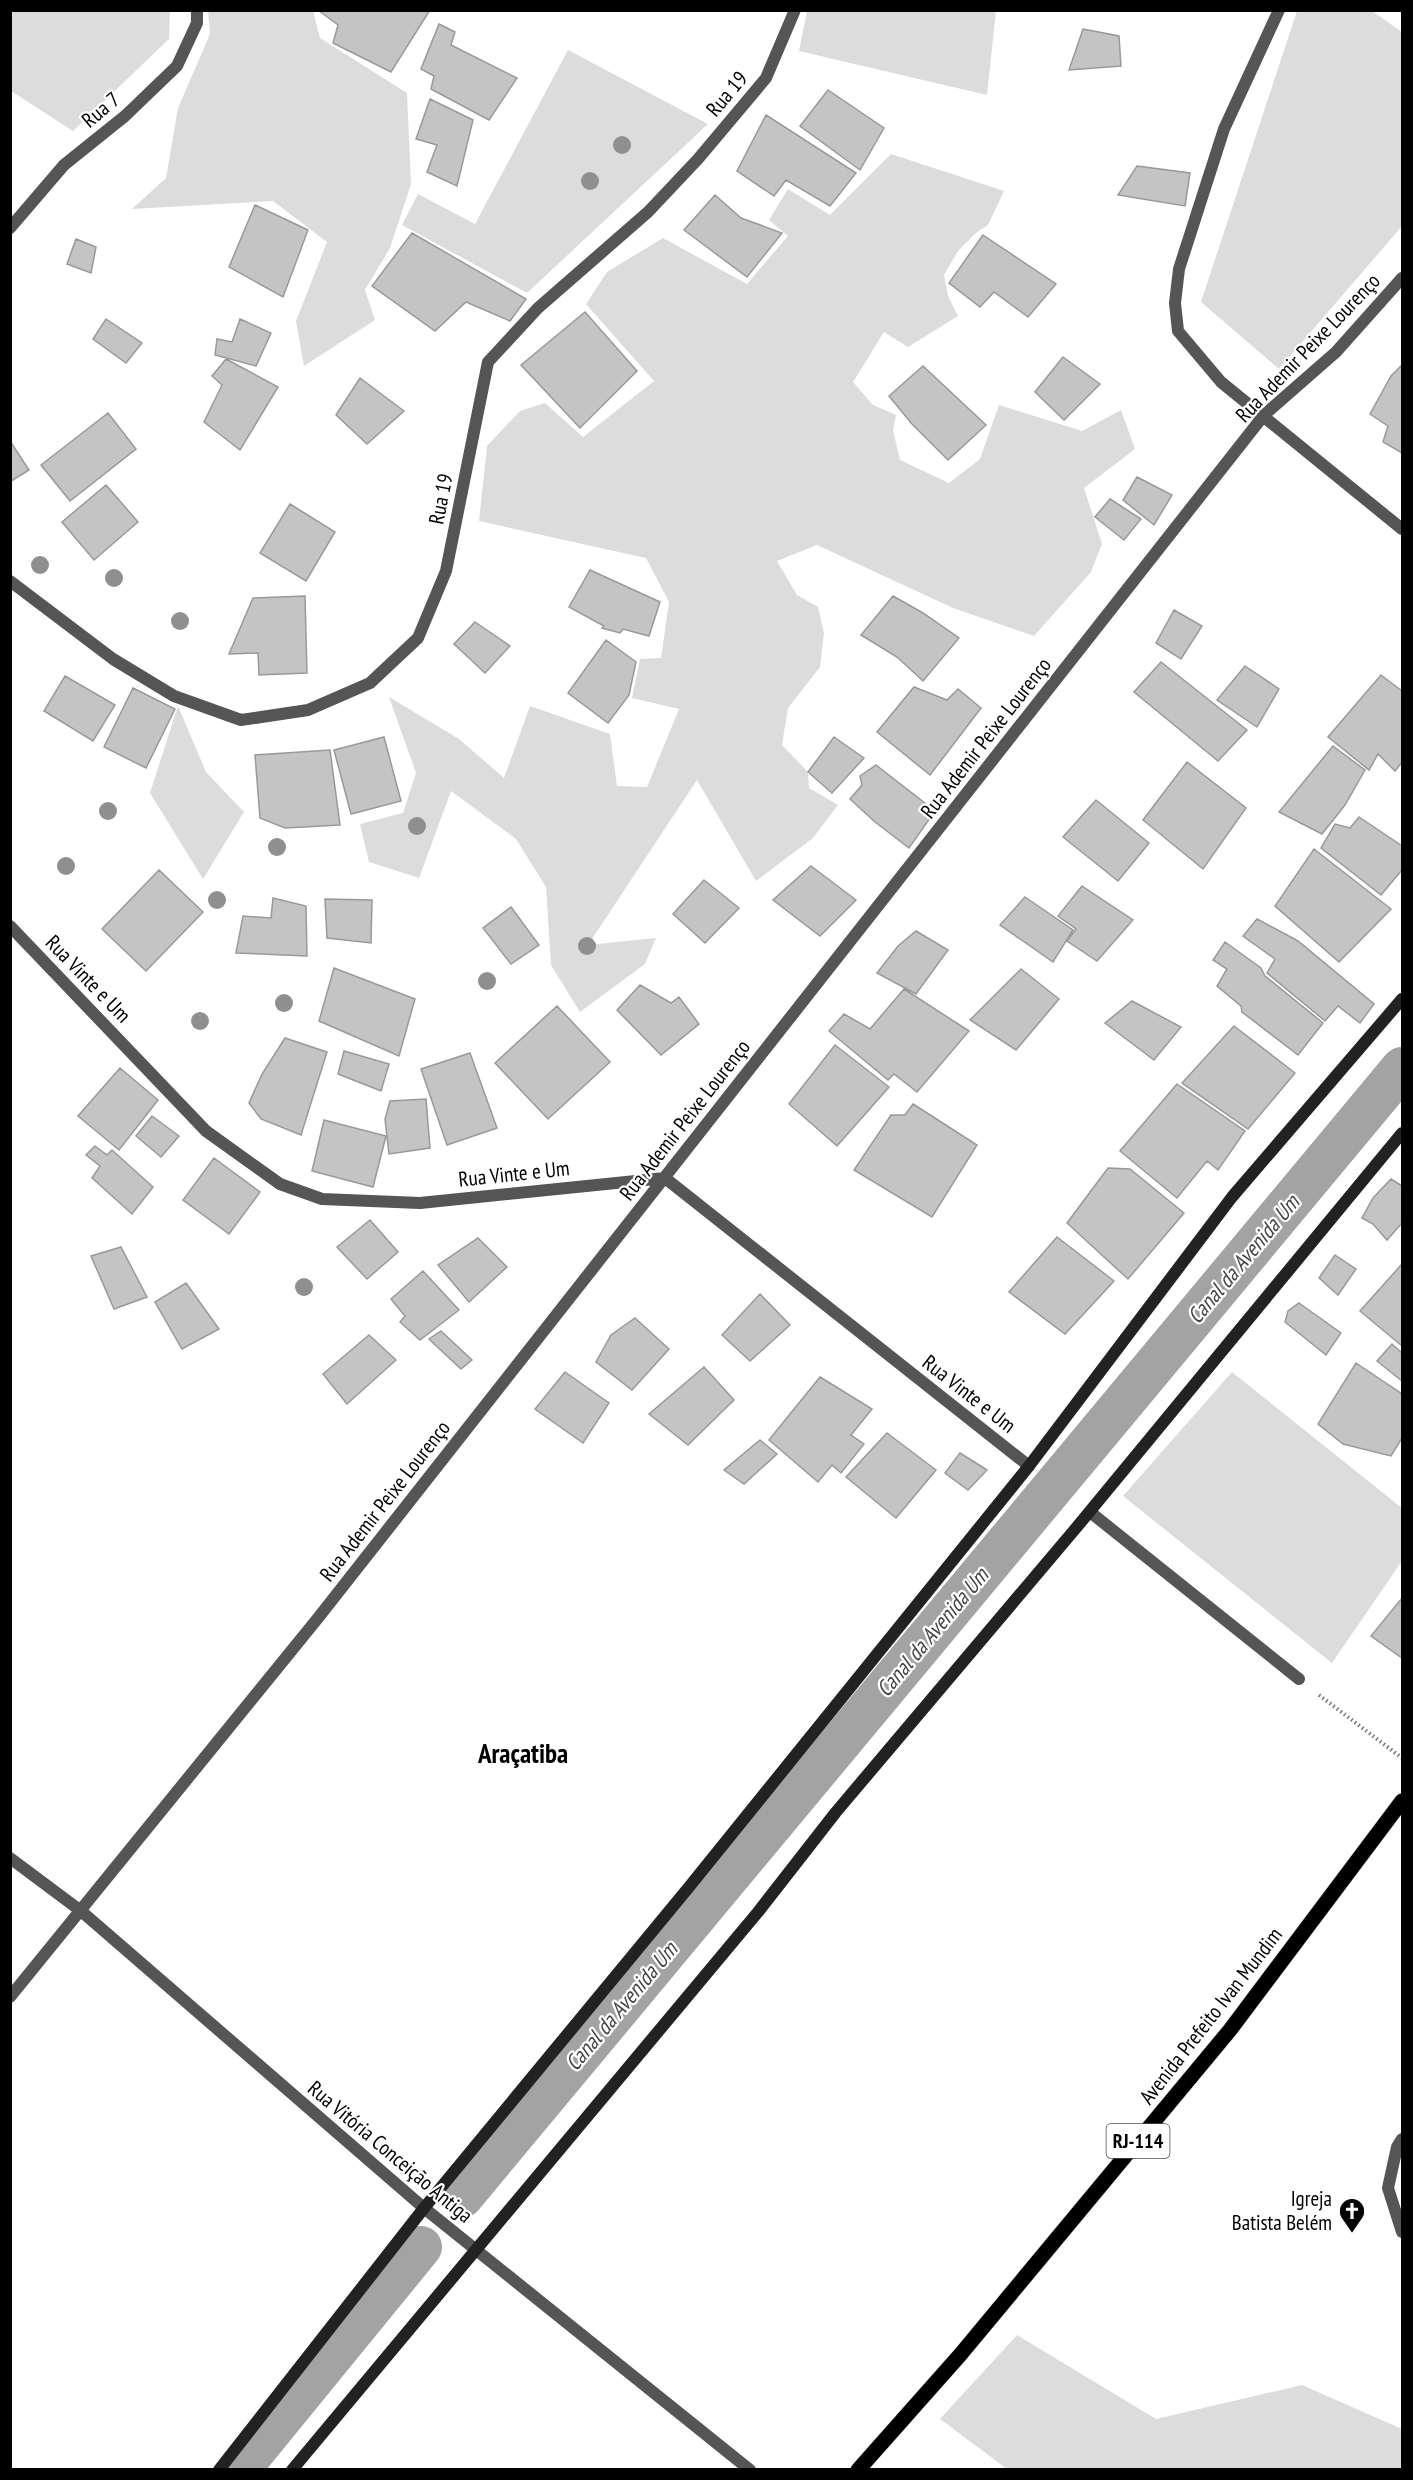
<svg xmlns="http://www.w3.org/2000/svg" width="1413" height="2480" font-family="'PT Sans Narrow',sans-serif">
	<rect width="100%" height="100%" fill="#fff"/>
	<path fill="#dcdcdc" d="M10,11H170L169,39L73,131L11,91Z
		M208,11H313L320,38L407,93L411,184L390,248L365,290L375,320L304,366L296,321L327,242L273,201L132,209L166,178L178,108L210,34Z
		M807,11H996L987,95L799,51Z
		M1297,11H1372L1402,32V226L1279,369L1201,302Z
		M568,50L708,124L527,293L402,225L418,194L475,224Z
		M891,154L1004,191L988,225L977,232L958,251L944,275L948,296L958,316L908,347L884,332L853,382L873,405L896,415L893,430L900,460L949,483L980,459L999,405L1082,431L1121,410L1135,449L1084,488L1102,544L1091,572L1034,636L953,608L817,545L777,561L797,595L818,607L824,633L820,667L788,708L782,745L808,772L809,788L838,805L813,838L756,881L697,780L588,945L656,938L645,964L580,1012L551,965L546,887L516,839L451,791L419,878L369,862L360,824L403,813L416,773L389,697L459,739L504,778L530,706L610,734L617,786L647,787L679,709L632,698L640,659L661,658L669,602L646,558L479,521L487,446L520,411L545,403L583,437L654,381L586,304L607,272L663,238L747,284L788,236L769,220L788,189L830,215Z
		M178,706L206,772L244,812L203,879L150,793Z
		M1232,1372L1402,1508V1561L1332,1663L1123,1496Z
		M1017,2335L1156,2419L1302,2385L1402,2429V2469H1007L940,2419Z"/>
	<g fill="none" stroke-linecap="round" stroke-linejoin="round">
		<path stroke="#a3a3a3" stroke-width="42" d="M462,2197L1402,1068
			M239,2470L421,2247"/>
	</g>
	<path fill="#c4c4c4" stroke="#999" stroke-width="1.5" d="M318,10H430L391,72L333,43L338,25Z
		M439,24L455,32L451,45L517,78L489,120L431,89L434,76L421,69Z
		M1083,29L1119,36L1121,66L1069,70Z
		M828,90L884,128L860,170L800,126Z
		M430,99L473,120L457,186L427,172L437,145L416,139Z
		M766,115L856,173L830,206L786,180L774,196L737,171Z
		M1137,166L1190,173L1185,206L1118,195Z
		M715,195L741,218L782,233L747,277L684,230Z
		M255,205L308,230L283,297L229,267Z
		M412,233L526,299L510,321L466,302L435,331L372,286Z
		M983,235L1056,284L1028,317L994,292L980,307L949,283Z
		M76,239L96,247L91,273L67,264Z
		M585,312L637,371L580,428L521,365Z
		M106,319L142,343L126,363L93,339Z
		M240,319L271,333L256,366L215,355L217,339L232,342Z
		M1063,357L1100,384L1064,420L1035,392Z
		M226,359L278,387L240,450L204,422L222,385L212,376Z
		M1402,365V453L1383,442L1388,426L1370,414L1391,376Z
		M923,366L986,425L948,460L912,424L889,396Z
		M360,378L404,411L367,444L336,415Z
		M108,413L136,449L70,501L41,465Z
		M10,441L29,470L10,482Z
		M1137,477L1172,495L1154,525L1123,500Z
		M106,485L138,522L94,560L62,522Z
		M1110,499L1141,519L1124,540L1095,517Z
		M290,504L335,532L306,581L260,553Z
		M590,570L660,602L649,636L623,629L620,633L602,628L604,626L569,607Z
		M305,596L307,673L259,675L258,653L229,654L253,598Z
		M893,596L923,613L959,638L923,681L897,657L861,635Z
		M1174,610L1202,626L1181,659L1156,643Z
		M475,622L510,646L485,673L454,644Z
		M606,640L636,662L629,695L608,723L568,693Z
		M1161,662L1247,730L1218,761L1134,692Z
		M1245,666L1279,689L1257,727L1217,700Z
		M1381,675L1402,691V762L1395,771L1378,754L1369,770L1328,737Z
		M65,676L115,705L93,741L44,711Z
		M914,687L947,700L958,689L981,708L930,775L877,732Z
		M133,688L175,709L146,768L104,747Z
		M384,737L401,801L351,814L334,750Z
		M834,737L864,758L832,793L808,772Z
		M1333,746L1365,770L1345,805L1322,834L1279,812Z
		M330,750L340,825L285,828L260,818L255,755Z
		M1187,762L1246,808L1203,869L1143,820Z
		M876,765L935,811L909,848L875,822L850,799L862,785L860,776Z
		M1096,800L1149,843L1118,881L1063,837Z
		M1359,817L1402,846V870L1381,895L1321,848L1335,824L1350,828Z
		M1314,849L1391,909L1339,962L1275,906Z
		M811,866L856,900L820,936L773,900Z
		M159,870L203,912L146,971L102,929Z
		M704,880L739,908L705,943L673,914Z
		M1082,886L1133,920L1097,961L1067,941L1076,929L1058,916Z
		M1025,897L1073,930L1053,962L1000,925Z
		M273,898L306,906L307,956L236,953L243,916L271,918Z
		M325,899L372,900L371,943L327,938Z
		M511,907L539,945L511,964L483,928Z
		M1257,919L1298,941L1374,1004L1360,1023L1338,1006L1325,1021L1267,973L1275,959L1243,936Z
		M916,931L948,950L916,994L877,973L898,946Z
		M1225,942L1261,968L1265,976L1323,1023L1298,1055L1242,1012L1241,1006L1217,986L1227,969L1213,960Z
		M334,968L415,999L399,1056L319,1021Z
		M1021,969L1059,999L1016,1050L970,1020Z
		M640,985L671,1003L679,997L699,1024L661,1055L617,1010Z
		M904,989L969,1031L917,1092L894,1074L888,1080L829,1031L844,1014L870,1029Z
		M1132,1001L1181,1027L1154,1060L1105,1023Z
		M557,1006L610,1062L548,1119L495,1063Z
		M1234,1026L1295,1073L1248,1129L1182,1083Z
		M285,1038L327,1052L301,1135L261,1119L249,1103L262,1074Z
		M835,1045L889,1087L837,1146L789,1104Z
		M344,1051L389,1064L381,1091L338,1074Z
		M470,1053L497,1128L447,1145L421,1069Z
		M120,1068L158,1100L119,1150L78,1116Z
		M1177,1084L1245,1131L1218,1170L1207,1161L1177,1198L1120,1151Z
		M426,1099L430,1148L389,1154L385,1119L390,1101Z
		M913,1104L977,1145L932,1217L854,1170L891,1115H905Z
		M152,1116L179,1136L161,1157L136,1136Z
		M324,1120L386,1136L373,1187L312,1171Z
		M95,1146L107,1155L112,1150L153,1187L132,1214L92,1178L100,1166L86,1155Z
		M214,1158L260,1192L229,1234L183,1200Z
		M1108,1168L1130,1169L1184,1213L1128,1279L1067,1223Z
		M1391,1179L1402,1186V1223L1387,1240L1373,1224L1362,1218L1373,1198Z
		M370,1220L398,1252L367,1279L337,1247Z
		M1057,1237L1114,1281L1065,1334L1009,1292Z
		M478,1238L507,1267L469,1302L438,1265Z
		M121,1247L147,1297L114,1309L91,1256Z
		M1335,1255L1356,1269L1338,1295L1319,1278Z
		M1402,1264V1346L1360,1311Z
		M423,1271L459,1310L420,1340L400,1322L405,1316L391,1299Z
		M186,1283L219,1329L182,1349L155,1302Z
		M760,1294L790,1325L750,1361L722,1335Z
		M1299,1303L1341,1333L1326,1355L1285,1322L1288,1311Z
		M635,1318L669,1349L632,1390L596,1362L611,1335Z
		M441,1331L472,1360L461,1369L429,1339Z
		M369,1335L396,1360L347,1404L323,1374Z
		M1392,1344L1402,1353V1381L1377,1361Z
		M1356,1363L1402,1394V1438L1391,1456L1343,1444L1318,1424Z
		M704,1367L734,1400L688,1445L649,1414Z
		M565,1372L609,1403L583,1443L535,1409Z
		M820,1377L872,1409L851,1435L864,1444L841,1473L832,1465L818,1482L769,1440Z
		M887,1433L936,1470L896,1518L846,1477Z
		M760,1440L777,1454L744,1484L724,1470Z
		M960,1453L987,1470L968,1490L945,1473Z
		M1402,1598V1658L1371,1636Z"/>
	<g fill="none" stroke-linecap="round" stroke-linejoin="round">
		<g stroke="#dbdbdb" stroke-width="16">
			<path id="primary" d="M858,2470L960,2355L1230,2030L1402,1801"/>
		</g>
		<path stroke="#777" stroke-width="4" stroke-dasharray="1.5 3" stroke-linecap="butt" d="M1319,1695L1402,1758"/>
		<path stroke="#555" stroke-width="12" d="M1279,10L1224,129L1179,269L1175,303L1178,331L1221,382L1402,529
			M10,228L64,165L125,116L177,66L197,23V10
			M10,581L113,659L174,696L241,720L308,710L370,683L418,638L446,571L488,362L538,308L648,212L698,159L766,78L795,10
			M10,926L206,1131L280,1184L322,1199L420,1203L665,1178L1029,1466
			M1090,1512L1299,1679
			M10,1858L81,1911L424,2208L750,2470
			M10,1997L318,1618L1264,415L1336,352L1402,278
			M1402,2139L1397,2147L1388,2188L1402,2232"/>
		<path stroke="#222" stroke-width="12" d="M219,2470L424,2208L689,1887L1029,1466L1232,1197L1402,999
			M292,2470L758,1912L836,1812L1076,1528L1402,1133"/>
		<use href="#primary" stroke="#000" stroke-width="15"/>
	</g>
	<g fill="#8f8f8f">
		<circle cx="622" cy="145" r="9"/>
		<circle cx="590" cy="181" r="9"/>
		<circle cx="40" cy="565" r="9"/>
		<circle cx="114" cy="578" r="9"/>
		<circle cx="180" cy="621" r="9"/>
		<circle cx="108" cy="811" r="9"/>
		<circle cx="417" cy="826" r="9"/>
		<circle cx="277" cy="847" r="9"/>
		<circle cx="66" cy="866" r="9"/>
		<circle cx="217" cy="900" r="9"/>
		<circle cx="587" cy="946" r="9"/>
		<circle cx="487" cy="981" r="9"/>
		<circle cx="284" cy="1003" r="9"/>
		<circle cx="200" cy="1021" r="9"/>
		<circle cx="304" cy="1287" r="9"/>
	</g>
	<defs>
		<g id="church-pin" transform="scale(1.35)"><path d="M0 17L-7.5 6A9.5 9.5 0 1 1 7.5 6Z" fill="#000" stroke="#fff"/><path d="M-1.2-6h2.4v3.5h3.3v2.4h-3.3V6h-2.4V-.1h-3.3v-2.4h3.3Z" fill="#fff"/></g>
	</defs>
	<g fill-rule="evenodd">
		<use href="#church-pin" x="1352" y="2211"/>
	</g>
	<g text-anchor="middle" stroke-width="4.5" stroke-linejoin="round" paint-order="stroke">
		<rect fill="#fff" stroke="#4c4c4c" stroke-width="1.5" x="1106.5" y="2124" width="63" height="34" rx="4.5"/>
		<g font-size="20" font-weight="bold" fill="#000">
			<text x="1138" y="2148">RJ-114</text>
		</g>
		<g font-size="21" fill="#000" stroke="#fff">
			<text transform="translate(727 94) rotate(-50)" y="7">Rua 19</text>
			<text transform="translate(101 110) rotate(-40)" y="7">Rua 7</text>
			<text transform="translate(1308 348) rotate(-46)" y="7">Rua Ademir Peixe Lourenço</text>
			<text transform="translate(441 499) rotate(-79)" y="7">Rua 19</text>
			<text transform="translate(986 738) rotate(-52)" y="7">Rua Ademir Peixe Lourenço</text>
			<text transform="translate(88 979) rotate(46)" y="7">Rua Vinte e Um</text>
			<text transform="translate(685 1120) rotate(-52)" y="7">Rua Ademir Peixe Lourenço</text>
			<text transform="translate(514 1174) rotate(-6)" y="7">Rua Vinte e Um</text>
			<text transform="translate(969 1394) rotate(38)" y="7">Rua Vinte e Um</text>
			<text transform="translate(385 1501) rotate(-52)" y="7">Rua Ademir Peixe Lourenço</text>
			<text transform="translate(1211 2016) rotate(-52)" y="7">Avenida Prefeito Ivan Mundim</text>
			<text transform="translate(390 2152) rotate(40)" y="7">Rua Vitória Conceição Antiga</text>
		</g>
		<g font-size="21" fill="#000" stroke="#fff" text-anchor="end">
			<text x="1332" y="2206">Igreja<tspan x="1332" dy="24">Batista Belém</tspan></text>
		</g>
		<g font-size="22" font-style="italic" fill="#444" stroke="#fff">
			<text transform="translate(1243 1259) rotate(-50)" y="8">Canal da Avenida Um</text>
			<text transform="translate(932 1632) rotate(-50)" y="8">Canal da Avenida Um</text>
			<text transform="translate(621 2006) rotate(-50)" y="8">Canal da Avenida Um</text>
		</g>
		<g font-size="27" font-weight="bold" fill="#000" stroke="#fff">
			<text x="523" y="1763">Araçatiba</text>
		</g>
	</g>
	<rect width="1413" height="2480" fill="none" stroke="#000000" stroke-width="24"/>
</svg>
